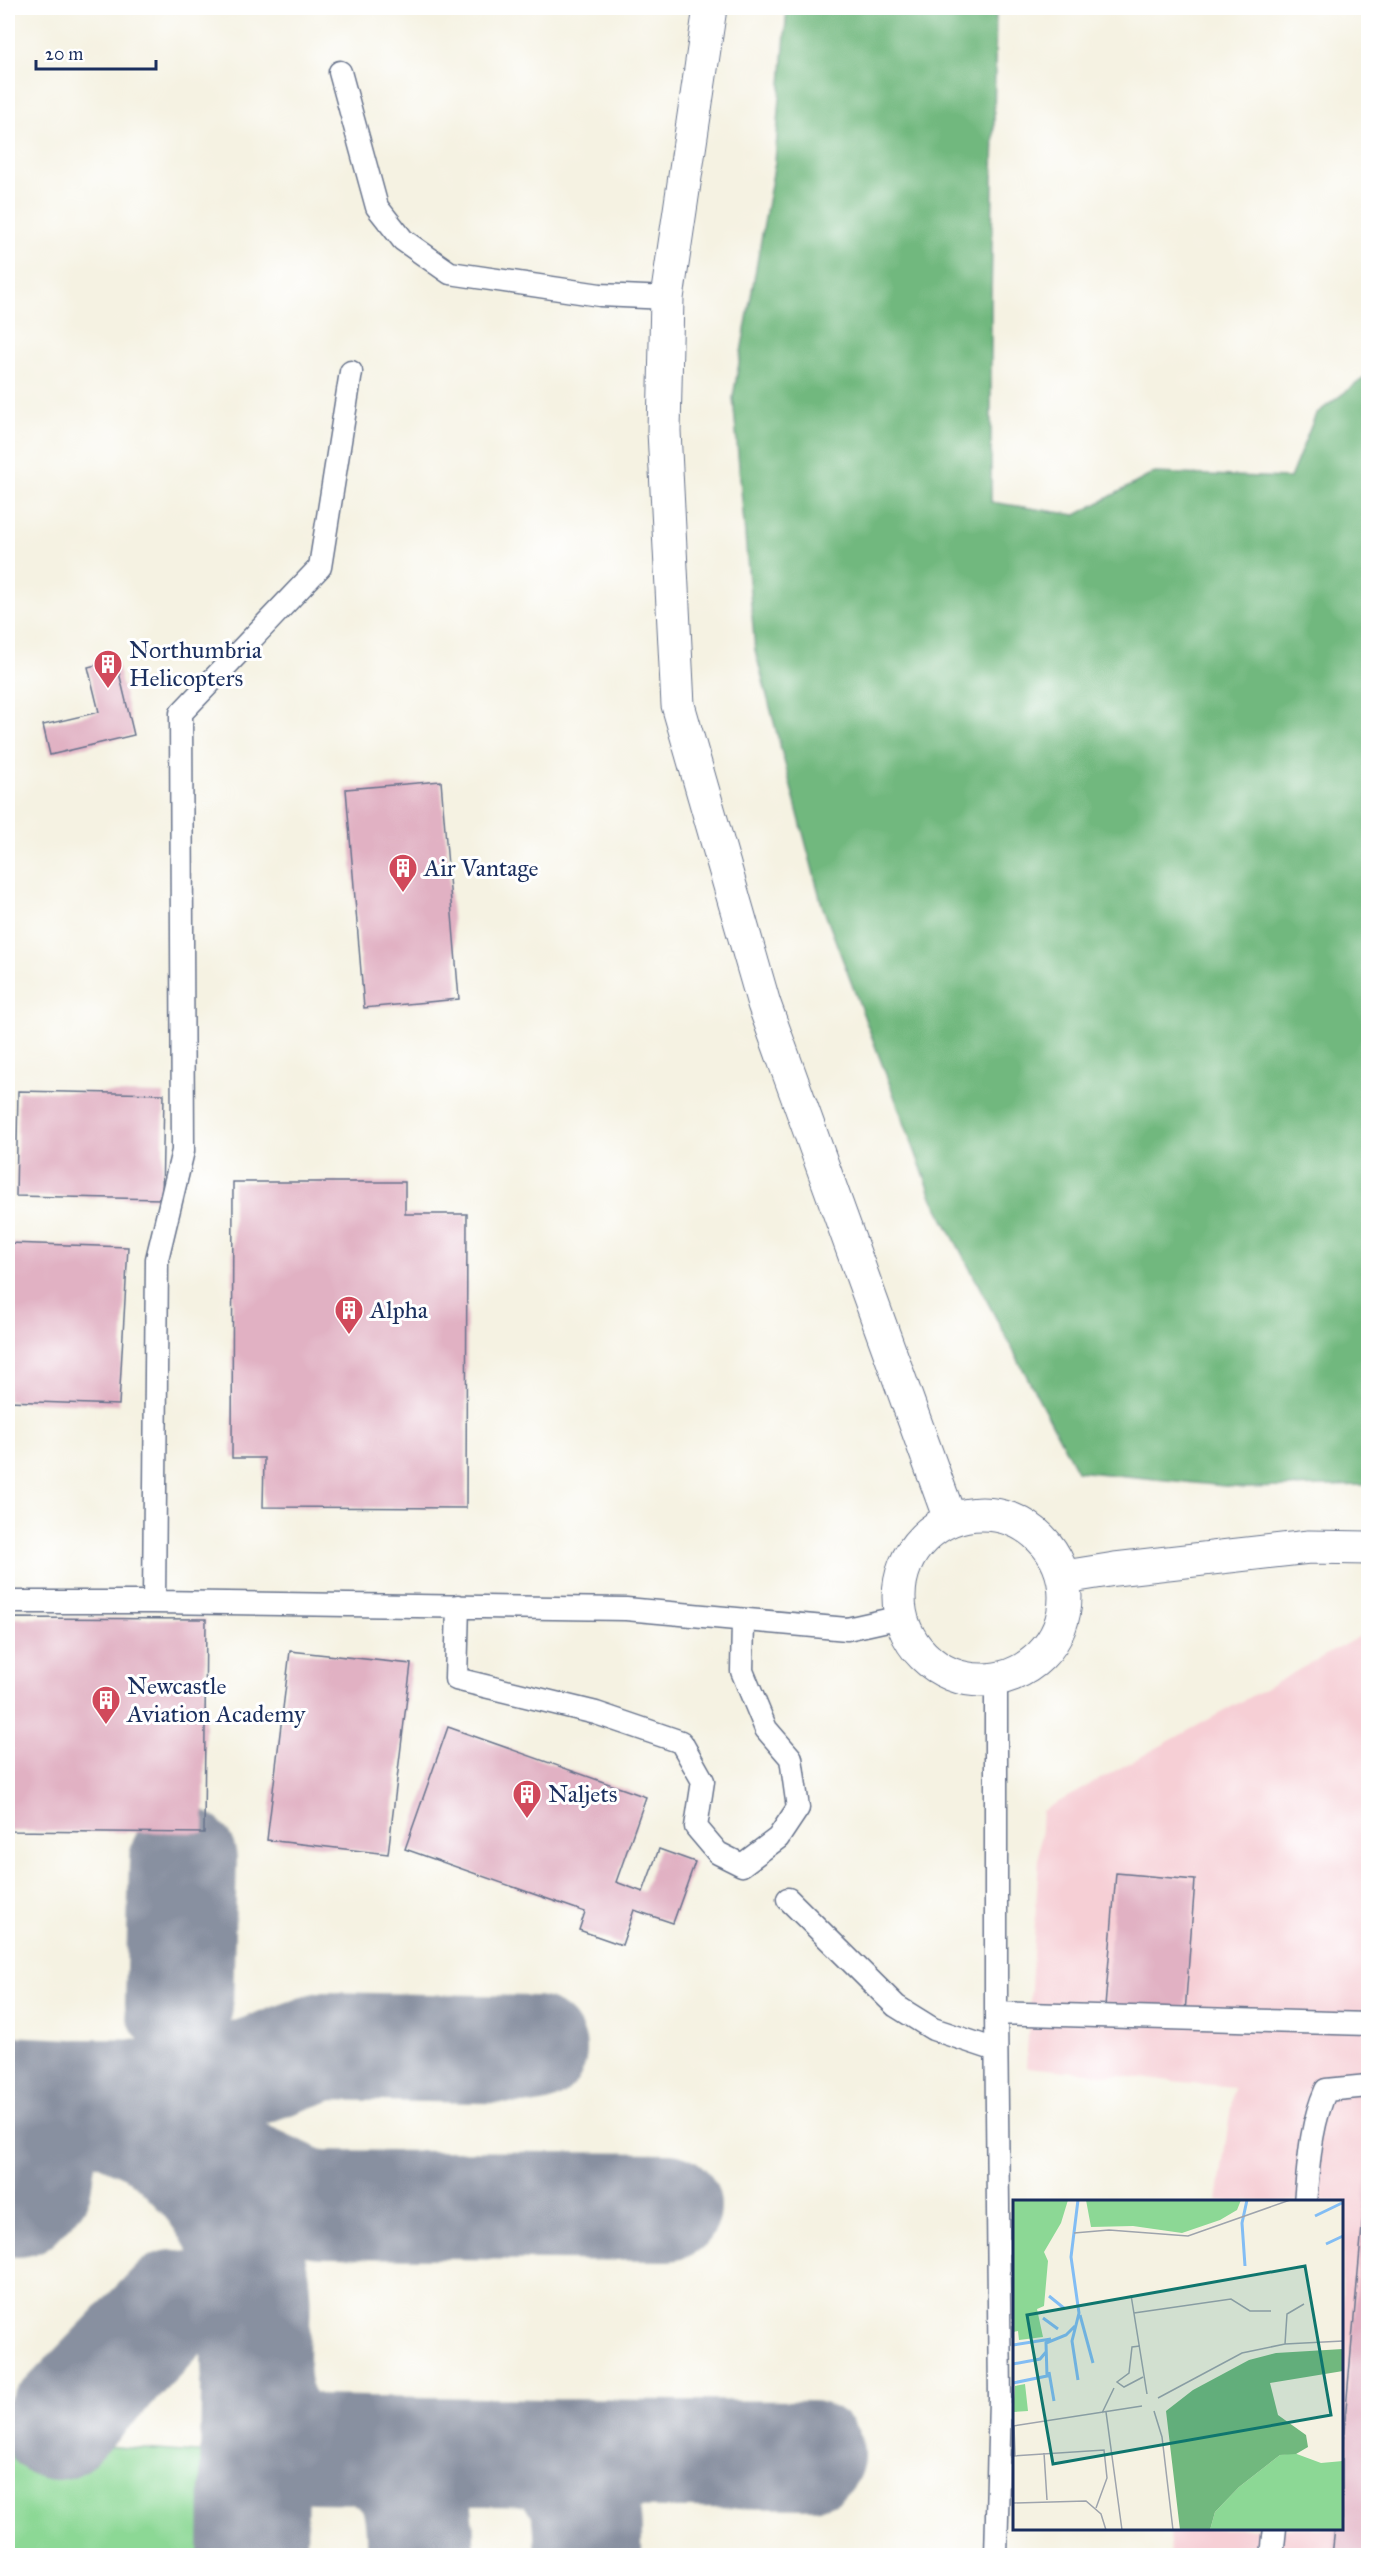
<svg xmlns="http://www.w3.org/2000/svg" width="1376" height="2563" font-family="'IM FELL Great Primer',serif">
	<rect width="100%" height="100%" fill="#fff"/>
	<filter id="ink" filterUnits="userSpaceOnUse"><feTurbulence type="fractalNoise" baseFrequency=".0167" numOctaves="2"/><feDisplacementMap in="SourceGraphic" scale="12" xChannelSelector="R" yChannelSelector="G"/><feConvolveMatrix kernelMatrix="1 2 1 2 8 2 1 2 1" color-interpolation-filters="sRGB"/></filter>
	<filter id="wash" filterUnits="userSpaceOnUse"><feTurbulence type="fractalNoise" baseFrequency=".008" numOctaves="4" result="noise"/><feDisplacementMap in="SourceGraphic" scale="24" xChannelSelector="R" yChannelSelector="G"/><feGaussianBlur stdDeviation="1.35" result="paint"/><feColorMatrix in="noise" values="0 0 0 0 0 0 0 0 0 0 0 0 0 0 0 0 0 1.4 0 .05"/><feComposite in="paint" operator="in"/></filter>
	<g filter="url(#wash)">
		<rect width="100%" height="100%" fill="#f5f2e2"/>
		<path fill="#f6cfd5" d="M1362,1635H1368V2555H1169L1171,2529L1342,2528V2202L1217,2201L1234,2087L1026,2067L1042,1811Z"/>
		<path fill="#8cd895" stroke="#54847a" stroke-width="1.5" d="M64,2443L221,2455L220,2555H8V2452Z"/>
		<path fill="#71b87e" stroke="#46746e" stroke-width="1.5" d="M787,8H996L991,302V502L1076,515L1154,473L1290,478L1316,414L1368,375V1485L1244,1488L1077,1471L933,1199L822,905L755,650L733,397L775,162Z"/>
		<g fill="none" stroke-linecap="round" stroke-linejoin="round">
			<path stroke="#8890a0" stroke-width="108" d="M179,2004L183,1861
				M8,2090L69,2093L306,2202L322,2204L667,2207
				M78,2093L174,2094L204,2089L324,2046L533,2050
				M8,2098L31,2119L43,2148L38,2182L18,2203
				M155,2131C200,2170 238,2213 253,2271C266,2323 235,2396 284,2436C292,2442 304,2445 313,2449L543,2453C587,2484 589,2505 588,2556
				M56,2426L174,2304
				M363,2450C417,2470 421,2503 420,2556
				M543,2453L810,2455
				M253,2556L255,2385"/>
		</g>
		<g id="blocks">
			<path fill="#e1b1c3" d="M116,660L134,735L50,755L43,725L99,712L88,667Z
				M441,781L459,999L364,1008L346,789Z
				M18,1091L164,1094L162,1199L16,1196Z
				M233,1182H405V1214H467L466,1508L263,1507L264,1458H232Z
				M8,1243L128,1247L119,1405L8,1401Z
				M8,1618L206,1619L204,1833L8,1831Z
				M290,1651L411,1664L388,1854L267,1840Z
				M448,1727L646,1797L616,1882L643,1892L659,1849L695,1862L673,1923L634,1910L622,1945L579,1930L585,1912L405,1849Z
				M1116,1873L1195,1880L1185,2013L1105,2007Z
				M1367,2170L1368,2556H1332L1335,2528H1342V2454Z"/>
		</g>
	</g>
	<g filter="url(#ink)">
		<use href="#blocks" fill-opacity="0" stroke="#67738c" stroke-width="1.5"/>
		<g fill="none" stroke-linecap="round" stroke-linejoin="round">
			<g stroke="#67738c" stroke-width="25">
				<path id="lane" d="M340,72L377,207L403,240L450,273L600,295L667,298
					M8,1602H154L626,1609L847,1629L901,1617
					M154,1602L157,1259L183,1151L181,713L320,567L351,372
					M458,1606L456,1679L596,1713L681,1742L703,1781L696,1827L718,1853L742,1865L778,1838L798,1808L791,1758L766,1729L742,1671L743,1621
					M788,1899L896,2006L933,2029L996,2050
					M996,2013L1368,2024
					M1305,2202C1309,2163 1310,2126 1326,2090L1368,2086
					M996,2556L1000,2399L996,2013V1681
					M1272,2556L1275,2528"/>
			</g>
			<g stroke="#67738c" stroke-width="35">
				<path id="street" d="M710,8L667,298L664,431L678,705L764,1004L950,1519
					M899 1597a83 83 0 1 1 166 0a83 83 0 1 1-166 0Z
					M1065,1577L1115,1569L1309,1547L1368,1548"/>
			</g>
			<use href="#lane" stroke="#fff" stroke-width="22"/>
			<use href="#street" stroke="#fff" stroke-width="33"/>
		</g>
	</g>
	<defs>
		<g id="building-pin" transform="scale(1.5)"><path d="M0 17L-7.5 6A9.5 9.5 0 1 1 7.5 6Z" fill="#d1495b" stroke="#fff"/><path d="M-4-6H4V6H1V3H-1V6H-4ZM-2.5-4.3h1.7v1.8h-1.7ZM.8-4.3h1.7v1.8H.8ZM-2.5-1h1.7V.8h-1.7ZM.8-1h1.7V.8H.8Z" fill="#fff"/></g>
	</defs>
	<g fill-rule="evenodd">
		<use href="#building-pin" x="108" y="664"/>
		<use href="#building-pin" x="403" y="868"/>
		<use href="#building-pin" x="349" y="1310"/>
		<use href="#building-pin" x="106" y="1700"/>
		<use href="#building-pin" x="527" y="1794"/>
	</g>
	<g text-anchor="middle" stroke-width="6" stroke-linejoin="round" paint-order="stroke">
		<g font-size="24" fill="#1b2f5e" stroke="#fff" text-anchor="start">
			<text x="129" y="658">Northumbria<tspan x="129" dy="28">Helicopters</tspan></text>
			<text x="424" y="876">Air Vantage</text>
			<text x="370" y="1318">Alpha</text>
			<text x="127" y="1694">Newcastle<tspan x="127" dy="28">Aviation Academy</tspan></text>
			<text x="548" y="1802">Naljets</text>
		</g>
	</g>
	<g transform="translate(1013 2200)">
		<rect width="330" height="330" fill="#f5f2e2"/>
		<path d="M0,0H55L48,23L31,52L35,61L31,106L24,109L30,137L6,140L5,131L0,132ZM73,0H228L224,10L207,20L169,33L120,26L78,27ZM12,184L15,211L0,212L2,186ZM281,253L308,263L330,261V330H197L202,312L226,287L267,255Z" fill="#8cd895"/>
		<path d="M330,149V171L257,183L265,215L293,235L295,247L283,254L267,255L226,287L202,312L197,330H167L153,211L180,190L236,160L263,153Z" fill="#71b87e"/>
		<path fill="none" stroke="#82bdf4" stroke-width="3" d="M65,0L58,57L66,113L59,141L65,180M302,16L329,3M313,44L330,36M232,66L229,23L234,0M36,96L52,109M67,115L80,163M30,118L45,129M0,145L38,139M0,164L27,159L33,152M36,172L41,201M0,183L34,176L33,143L53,135L62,126"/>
		<path fill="none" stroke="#9ea4ad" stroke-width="1.5" d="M61,33L96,30L175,36L277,0M118,95L134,194M121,113L218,99L237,111H258M272,144L274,114L291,104M127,146L119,147L116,173L104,182L111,187L130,177M145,198L229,153L272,144L330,141M141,211L149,237L160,330M93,212L109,330M89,213L101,188M0,226L129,206M1,226L2,256M31,253L34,300M0,256L91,250L94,278L83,308M0,303L73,301L88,314L93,330"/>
		<path fill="#0f766e" fill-opacity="0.15" stroke="#0f766e" stroke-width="3" d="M292,66L318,215L40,264L14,115Z"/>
		<rect width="330" height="330" fill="none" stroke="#1b2f5e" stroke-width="3"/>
	</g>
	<rect width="1376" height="2563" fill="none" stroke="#fff" stroke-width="30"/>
	<path d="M36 60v9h120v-9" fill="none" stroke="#1b2f5e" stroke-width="3"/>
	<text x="45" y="60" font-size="18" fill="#1b2f5e" stroke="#ffffff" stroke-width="4.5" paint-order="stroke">20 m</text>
</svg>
